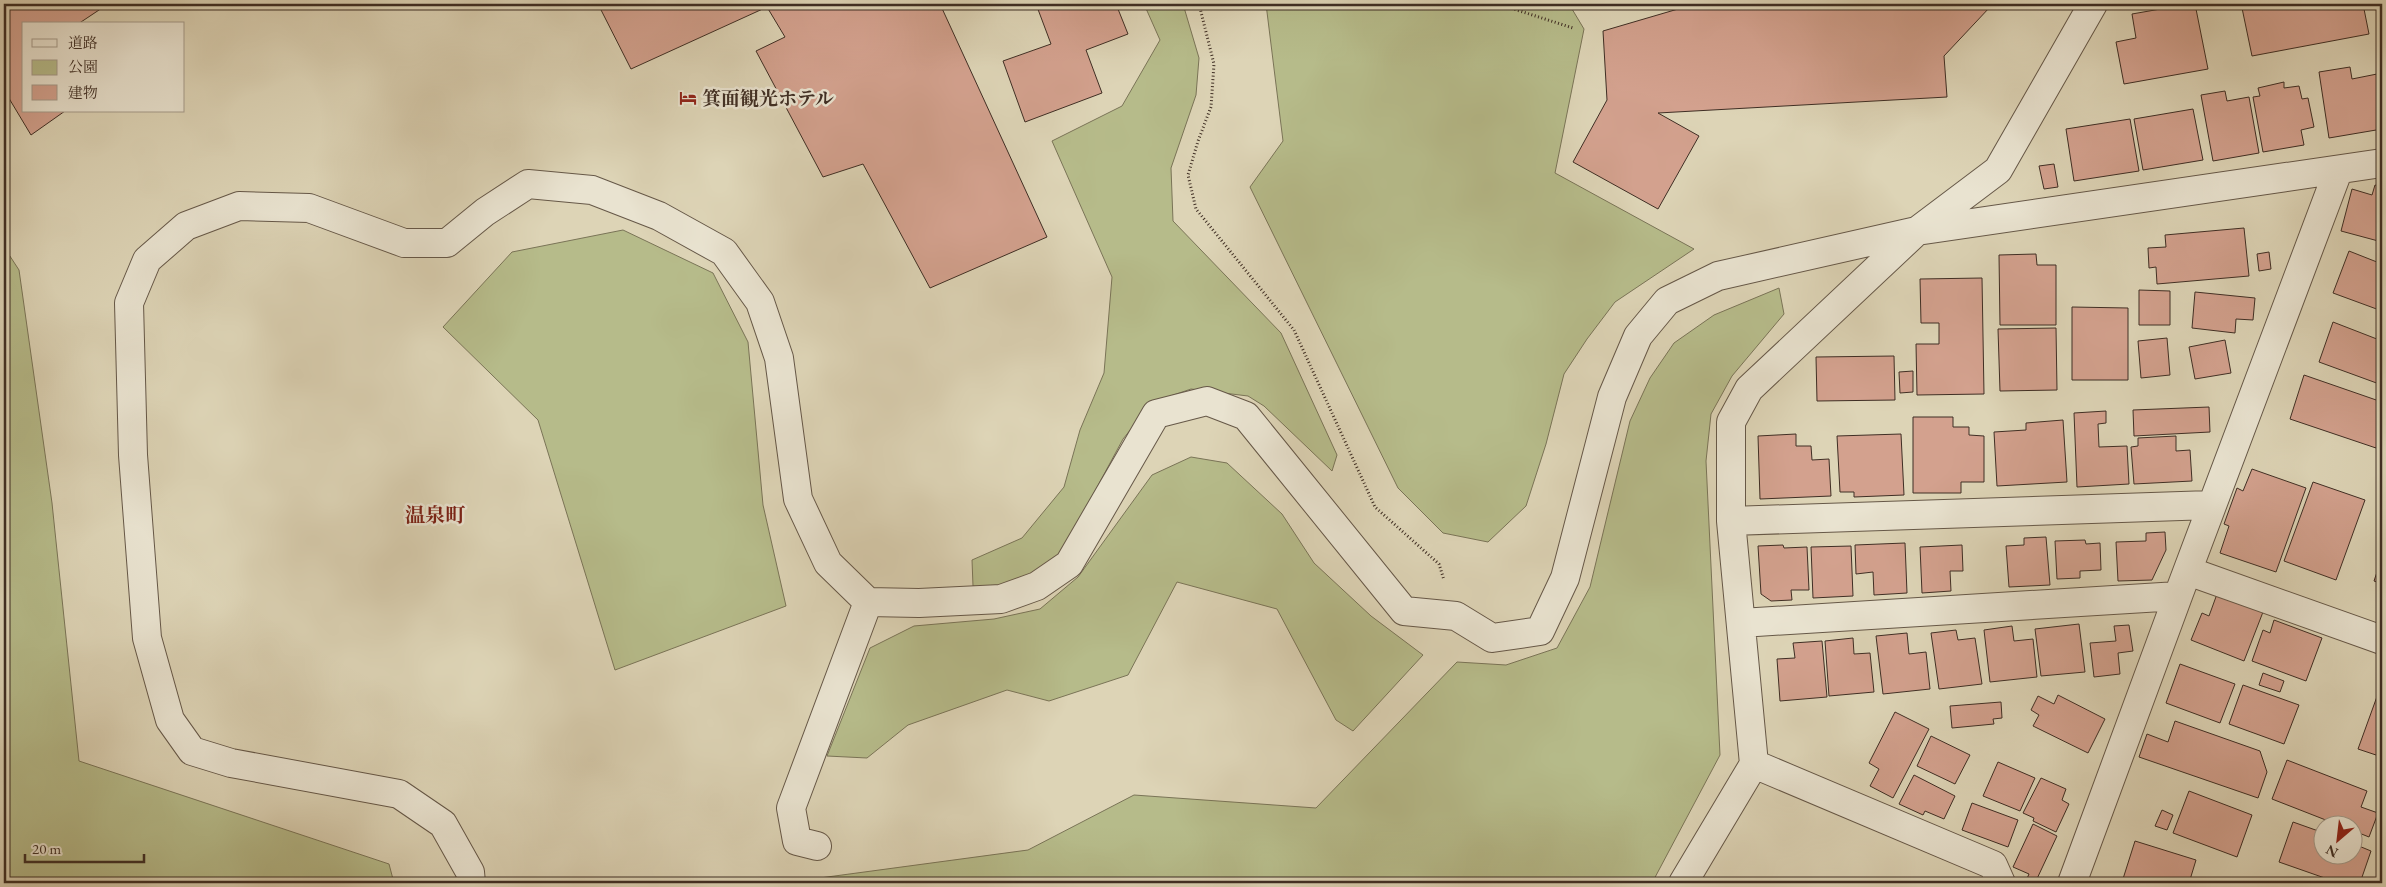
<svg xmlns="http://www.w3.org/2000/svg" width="2386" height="887" font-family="'EB Garamond','Noto Serif JP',serif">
	<rect width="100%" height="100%" fill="#ddd4b6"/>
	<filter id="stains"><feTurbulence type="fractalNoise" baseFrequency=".004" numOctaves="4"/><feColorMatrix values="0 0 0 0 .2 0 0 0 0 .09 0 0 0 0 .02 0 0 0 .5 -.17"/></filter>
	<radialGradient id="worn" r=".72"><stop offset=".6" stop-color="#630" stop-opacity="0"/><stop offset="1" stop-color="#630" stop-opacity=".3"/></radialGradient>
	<path fill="#b6bb8a" stroke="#7a7457" d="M1144,4H1183L1199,58L1196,95L1171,168L1173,221L1281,333L1337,455L1332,471L1264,406L1248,396L1191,389L1153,402L1123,439L1060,556L1032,576L996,589L973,586L972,560L1022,538L1064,487L1080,430L1104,373L1112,277L1052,141L1122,106L1160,40Z
		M1266,4H1569L1584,29L1555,173L1694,249L1615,302L1587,339L1564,374L1546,444L1526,506L1488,542L1443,533L1398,488L1250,187L1283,141Z
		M623,230L713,273L748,342L763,505L786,606L615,670L538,420L443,327L512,252Z
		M4,247L19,270L52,503L79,761L389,864L394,883H4Z
		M1779,288L1784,314L1732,376L1711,414L1706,461L1720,755L1652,883H516L790,882L1028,850L1134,795L1316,808L1457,662L1506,665L1557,648L1590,587L1630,421L1650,378L1674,343L1714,315Z
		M1191,457L1227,463L1282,514L1314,563L1371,616L1423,655L1353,731L1336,720L1277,609L1177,582L1128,675L1049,701L1007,690L908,725L867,758L827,756L870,648L914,626L994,619L1040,609L1078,577L1152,475Z"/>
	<path fill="#d3a18e" stroke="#3f2e24" d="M4,4H108L78,24H24V111H65L31,135L4,90Z
		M598,4H940L1047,237L930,288L863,164L823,177L756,51L785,37L767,7L631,69Z
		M1036,4H1116L1128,34L1086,50L1102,93L1025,122L1003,61L1051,44Z
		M1695,4H1989L1990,7L1944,56L1947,97L1658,113L1699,136L1658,209L1573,162L1607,100L1603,31Z
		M2189,4H2195L2208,69L2124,84L2116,42L2136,38L2132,14Z
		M2260,4H2363L2369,34L2252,56L2242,8Z
		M2350,67L2352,79L2382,73V129L2329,138L2319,72Z
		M2284,82V88L2299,86L2302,99L2308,98L2314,127L2301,130L2304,145L2263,152L2253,97L2260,96L2258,88Z
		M2225,91L2227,101L2249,97L2259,153L2213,161L2201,95Z
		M2193,109L2203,160L2143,170L2134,119Z
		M2130,119L2139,171L2074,181L2066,129Z
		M2054,164L2058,187L2044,189L2039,166Z
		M2375,185L2382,187V242L2341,231L2352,189L2372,195Z
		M2244,228L2249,276L2157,284L2156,267L2149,268L2148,248L2166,247L2165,235Z
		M2349,251L2382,264V311L2333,293Z
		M2269,252L2271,269L2259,271L2257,254Z
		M2036,254L2037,265H2056V325H2000L1999,255Z
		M1982,278L1984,394L1917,395L1916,344H1939V323H1921L1920,279Z
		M2139,290L2170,291V325H2139Z
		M2195,292L2255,298L2253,320L2236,319L2235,333L2192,328Z
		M2072,307L2128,308V380H2072Z
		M2333,322L2382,341V385L2319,362Z
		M2056,328L2057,390L2000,391L1998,329Z
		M2167,338L2170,375L2141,378L2138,341Z
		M2225,340L2231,373L2195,379L2189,347Z
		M1894,356L1895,400L1817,401L1816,357Z
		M1913,371V392L1900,393L1899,372Z
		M2304,375L2382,402V429L2376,448L2290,419Z
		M2209,407L2210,432L2134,436L2133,410Z
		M2106,411V423L2098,424L2099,447L2127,446L2129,484L2077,487L2074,413Z
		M1913,417H1953V427H1969V435L1984,436V482H1961V493H1913Z
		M2063,420L2067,482L1997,486L1994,432L2026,430V423Z
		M1796,434V446H1811L1812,460L1829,459L1831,496L1760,499L1758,436Z
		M1901,434L1904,495L1854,497V492H1840L1837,436Z
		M2176,436V451L2190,450L2192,481L2134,484L2131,447L2138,446V438Z
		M2252,469L2306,488L2276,572L2220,553L2229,526L2224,524L2237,488L2243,491Z
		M2313,482L2365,500L2336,580L2284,561Z
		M2382,502V519L2377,517Z
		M2165,532L2166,550L2152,580L2118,581L2116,542L2146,541V533Z
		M2046,537L2050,585L2009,587L2006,546L2024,545V538Z
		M2085,540L2086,544L2100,543L2101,570L2080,571V578L2057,579L2055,541Z
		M1905,543L1907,593L1874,595L1873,572L1856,574L1855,545Z
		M1783,545L1784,548L1807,547L1809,590H1791L1792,600L1771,601L1761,594L1758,546Z
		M1962,545L1963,571H1950L1951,591L1922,593L1920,547Z
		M1851,546L1853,596L1813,598L1811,547Z
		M2382,557V584L2374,581Z
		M2217,594L2263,612L2244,661L2191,640L2202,613L2209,616Z
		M2274,620L2322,638L2306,681L2252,661L2263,630L2270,633Z
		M2079,624L2085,672L2041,676L2035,629Z
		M2129,625L2133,651L2118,653L2120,674L2094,677L2090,643L2116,641L2114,626Z
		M2012,626L2014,641L2033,639L2037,677L1990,682L1984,630Z
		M1956,630L1958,640L1975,638L1982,684L1939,689L1931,633Z
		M1907,633L1909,654L1926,652L1930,689L1883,694L1876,636Z
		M1853,638L1854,654L1870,653L1874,692L1829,696L1825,641Z
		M1822,641L1827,697L1780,701L1777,659L1795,658L1793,643Z
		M2180,664L2235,684L2220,723L2166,703Z
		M2263,673L2284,681L2280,692L2259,685Z
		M2243,685L2299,705L2284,744L2229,724Z
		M2379,691L2382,692V757L2358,749Z
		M2058,695L2105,719L2088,753L2033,726L2039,715L2031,710L2038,696L2054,704Z
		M2001,702L2002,718L1993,719L1994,724L1952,728L1950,706Z
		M1895,712L1929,729L1893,798L1870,786L1879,769L1869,763Z
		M2175,721L2260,751L2267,772L2258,798L2139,757L2147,734L2168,742Z
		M1931,736L1970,755L1955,784L1917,766Z
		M2287,760L2367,791L2361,807L2378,813L2369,837L2354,831V824H2336L2272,799Z
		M1998,762L2035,778L2020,811L1983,796Z
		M1914,775L1955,796L1944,819L1925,811L1923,815L1899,804Z
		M2041,778L2066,789L2062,800L2069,804L2056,832L2033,821L2034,818L2023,813Z
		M2189,791L2252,815L2237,857L2173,833Z
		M1972,803L2018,820L2008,847L1962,830Z
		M2162,810L2173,815L2167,830L2155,826Z
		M2293,822L2324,833V854H2354V844L2371,851L2360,883H2339L2279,862Z
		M2033,824L2057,836L2035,883H2025L2029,874L2013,867Z
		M2135,841L2196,860L2189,883L2122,882Z"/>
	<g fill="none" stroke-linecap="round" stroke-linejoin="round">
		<g stroke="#665848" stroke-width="30">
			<path id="minor" d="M1731,521L2211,505
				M2188,571L2382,640
				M1741,623L2178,596
				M817,846L797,841L791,808L868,602
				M471,883L470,872L443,824L399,794L231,763L192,751L170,720L147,638L133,455L129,303L147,260L186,226L239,206L309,208L404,243H447L485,212L528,184L592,190L659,216L724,252L760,302L779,358L798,499L828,563L868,602L919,603L1001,599L1037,586L1069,564L1156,414L1207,401L1246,416L1404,611L1456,616L1492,638L1540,631L1565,578L1612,397L1638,336L1667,301L1718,276L1917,231L2382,163
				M1683,883L1754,764
				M2001,883L1993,865L1754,764L1731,521V422L1749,389L1917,231L1998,170L2093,4
				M2072,883C2159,645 2248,408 2338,171"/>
		</g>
		<path stroke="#3f2e24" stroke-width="3" stroke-dasharray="1 2.5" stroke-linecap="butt" d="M1199,4L1214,64L1211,107L1198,141L1188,175L1196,209L1294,330L1375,507L1439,564L1444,580
			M1498,4L1573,28"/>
		<use href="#minor" stroke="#e9e3d0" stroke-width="28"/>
	</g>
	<defs>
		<g id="hotel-bare" transform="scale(1.35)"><path d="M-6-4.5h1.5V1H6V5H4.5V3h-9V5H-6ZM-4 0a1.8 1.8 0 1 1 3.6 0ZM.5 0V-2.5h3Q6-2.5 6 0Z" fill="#8f2418" stroke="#e9e3d0" stroke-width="2.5" paint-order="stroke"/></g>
	</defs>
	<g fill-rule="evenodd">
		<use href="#hotel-bare" x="688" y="98"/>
	</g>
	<g text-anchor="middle" stroke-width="5" stroke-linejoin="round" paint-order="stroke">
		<g font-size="19" font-weight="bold" fill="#3f2e24" stroke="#e9e3d0" text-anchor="start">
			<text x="702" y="105">箕面観光ホテル</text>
		</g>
		<g font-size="20" font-weight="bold" fill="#7a1f14" stroke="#e9e3d0">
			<text x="435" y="522">温泉町</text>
		</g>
	</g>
	<rect width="2386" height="887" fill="none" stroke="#ddd4b6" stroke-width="20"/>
	<rect x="5" y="5" width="2376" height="877" fill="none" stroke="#3f2e24" stroke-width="2.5"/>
	<rect x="10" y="10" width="2366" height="867" fill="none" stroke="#3f2e24"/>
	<rect x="22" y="22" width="162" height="90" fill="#e9e3d0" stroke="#a59b8b"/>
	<rect x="32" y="39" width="25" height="8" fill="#e9e3d0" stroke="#a59b8b"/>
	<text x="68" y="48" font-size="15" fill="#3f2e24">道路</text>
	<rect x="32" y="60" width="25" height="15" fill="#b6bb8a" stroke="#a59b8b"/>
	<text x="68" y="72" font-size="15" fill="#3f2e24">公園</text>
	<rect x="32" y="85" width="25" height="15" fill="#d3a18e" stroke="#a59b8b"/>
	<text x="68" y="98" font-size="15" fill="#3f2e24">建物</text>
	<g transform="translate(2338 840) rotate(208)"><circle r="24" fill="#e9e3d0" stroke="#a59b8b"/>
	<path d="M0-4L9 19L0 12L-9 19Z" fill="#8f2418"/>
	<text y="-8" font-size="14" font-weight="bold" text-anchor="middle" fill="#3f2e24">N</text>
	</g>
	<path d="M25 854v8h119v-8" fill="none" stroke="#3f2e24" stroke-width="2.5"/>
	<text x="32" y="854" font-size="15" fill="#3f2e24" stroke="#e9e3d0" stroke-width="4" paint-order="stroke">20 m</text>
	<rect width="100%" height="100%" filter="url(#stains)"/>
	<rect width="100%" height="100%" fill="url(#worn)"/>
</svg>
